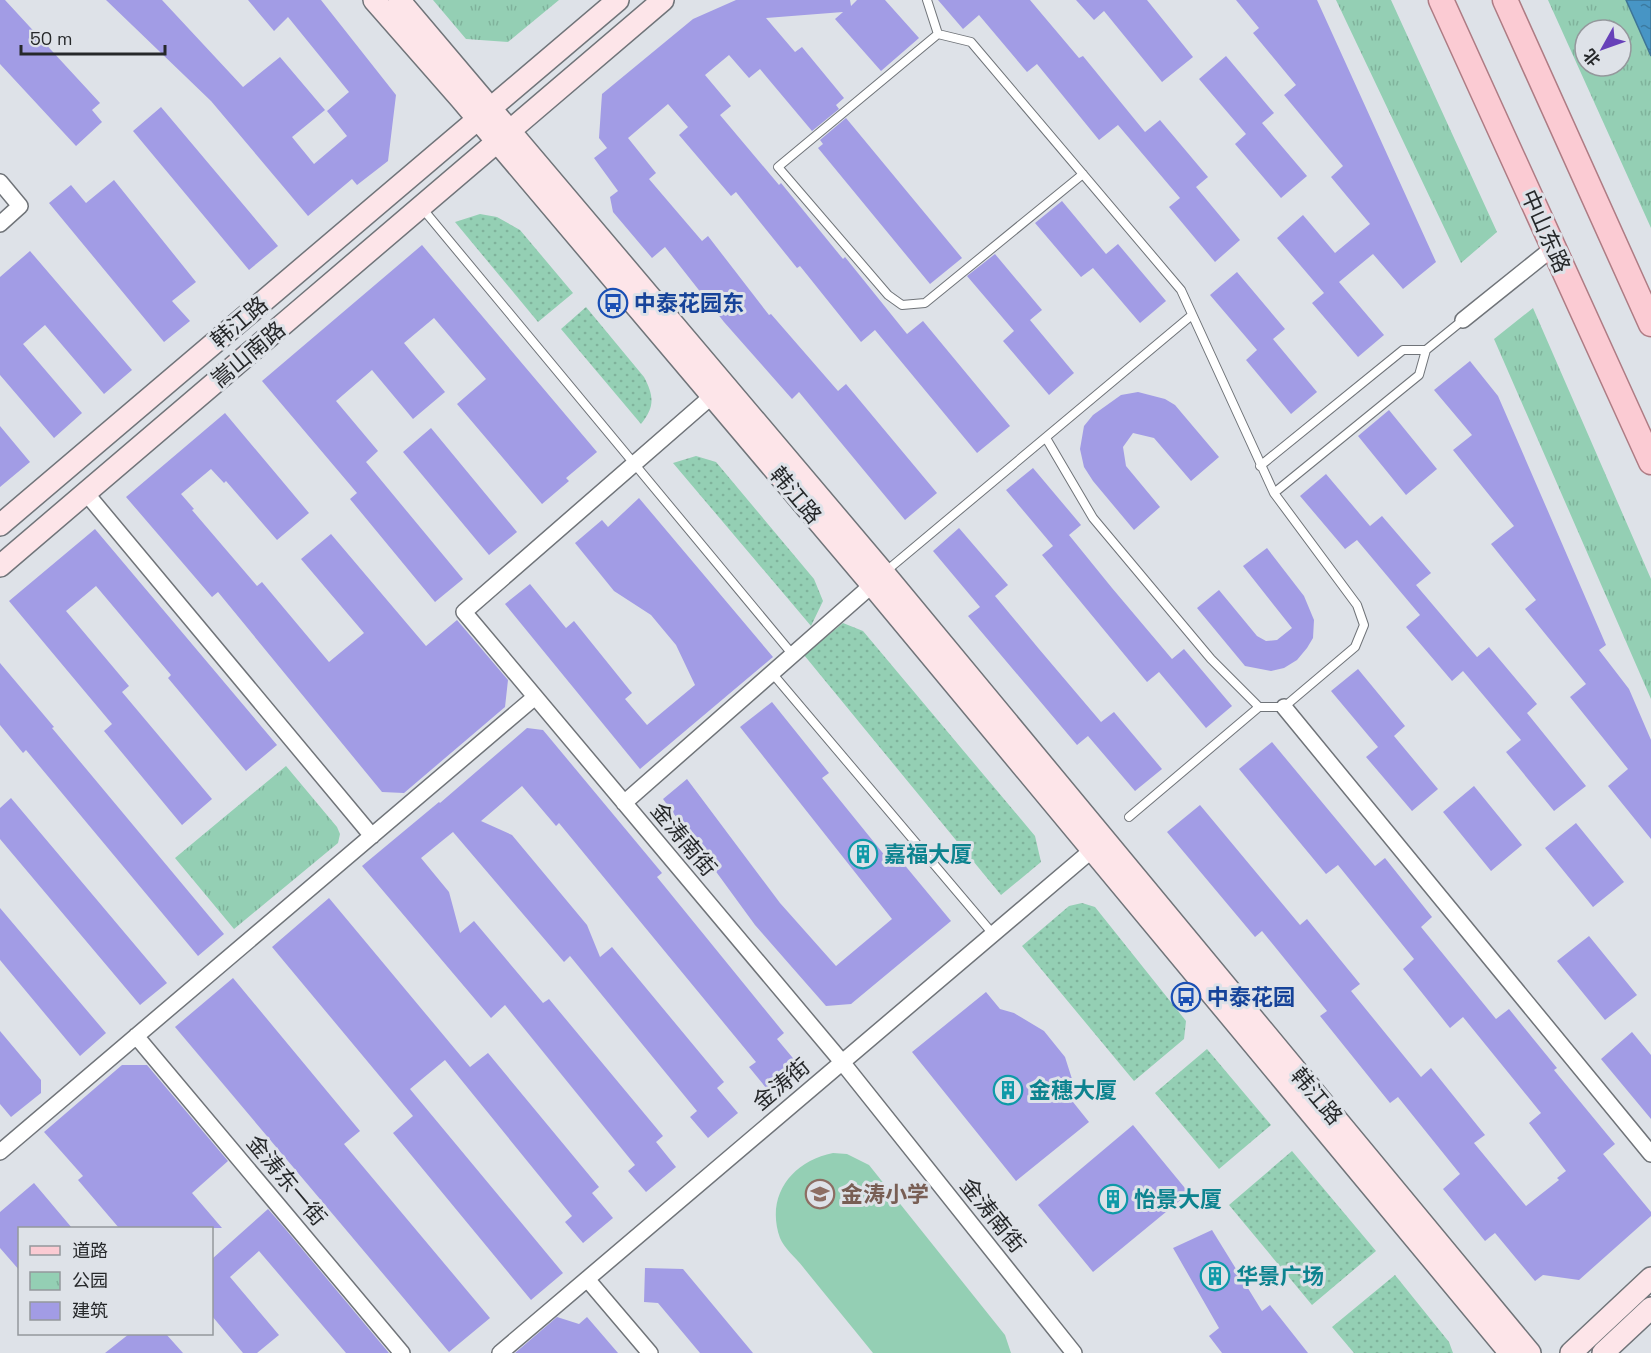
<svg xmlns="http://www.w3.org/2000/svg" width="1651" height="1353" font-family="'Space Grotesk','Noto Sans SC',sans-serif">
	<defs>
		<pattern id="grass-dots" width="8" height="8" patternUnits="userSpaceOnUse" patternTransform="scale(1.5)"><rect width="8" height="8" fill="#94cfb4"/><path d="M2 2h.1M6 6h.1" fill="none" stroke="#7fb29b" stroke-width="1.8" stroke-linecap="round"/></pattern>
		<pattern id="park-tufts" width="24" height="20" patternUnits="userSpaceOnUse" patternTransform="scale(1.5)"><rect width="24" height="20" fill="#94cfb4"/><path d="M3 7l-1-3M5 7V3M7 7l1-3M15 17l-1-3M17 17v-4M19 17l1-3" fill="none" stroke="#7fb29b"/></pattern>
		<pattern id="water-ripples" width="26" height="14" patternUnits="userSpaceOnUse" patternTransform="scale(1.5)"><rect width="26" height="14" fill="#4795c5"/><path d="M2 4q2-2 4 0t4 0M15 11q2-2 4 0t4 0" fill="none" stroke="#3b7aa0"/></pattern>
	</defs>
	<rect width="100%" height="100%" fill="#dee2e8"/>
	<path fill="url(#grass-dots)" d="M480,214L497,217L520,230L573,293L538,322L455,222Z
		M586,307L644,377C654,396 655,407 641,424L561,329Z
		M696,456L716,462L814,579L823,601L811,626L673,463Z
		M843,623L863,631L1035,836L1041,862L1001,895L804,655Z
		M1082,903L1095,907L1186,1021L1184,1039L1134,1081L1022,946L1069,906Z
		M1207,1049L1271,1125L1219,1169L1155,1093Z
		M1292,1151L1376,1251L1312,1305L1229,1205Z
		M1395,1275L1449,1342L1453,1353H1354L1332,1327Z"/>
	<path fill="url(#park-tufts)" fill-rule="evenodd" d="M433,0H559L508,42L466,39Z
		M1336,0H1391L1497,232L1461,263Z
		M1548,0H1626L1651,56V228ZM1585,30H1621V66H1585Z
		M1533,308L1651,579V699L1494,339Z
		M286,766L337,827L340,834L338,843L234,929L175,858Z"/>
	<path fill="#94cfb4" d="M833,1153L847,1154L869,1165L1005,1335L1011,1353H873C850,1324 826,1296 803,1267C796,1258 784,1248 780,1238C765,1196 792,1161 833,1153Z"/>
	<path fill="url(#water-ripples)" stroke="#3d7496" stroke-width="1.5" d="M1626,0H1651V56Z"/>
	<path fill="#a29ce5" d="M0,0H5L100,103L92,110L102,122L76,146L0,64Z
		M106,0H162L243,87L280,57L325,110L292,137L314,164L347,136L327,111L349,92L288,17L274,31L248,0H321L396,95L388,161L357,185L352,179L308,216L211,101Z
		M736,0H850L851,6L857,0H885L919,38L881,71L835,19L843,12L766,18L795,52L802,47L844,98L836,105L839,109L812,131L760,69L749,78L729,55L705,75L731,106L720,115L779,185L781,183L843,259L845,257L907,334L923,321L1010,426L977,453L875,330L861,342L800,266L797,268L736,192L731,196L679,135L688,127L668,104L628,138L656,173L649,179L702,241L708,236L769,315L771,314L838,391L846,384L937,493L905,520L799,392L792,399L724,322L665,247L652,258L613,212L610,197L618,191L594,158L607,148L599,138L602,94L693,19Z
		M938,0H1030L1079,58L1083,56L1145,132L1160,120L1208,177L1196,187L1240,240L1215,262L1169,207L1180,198L1118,125L1099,140L1037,64L1027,72L979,15L963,29Z
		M1076,0H1147L1193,57L1162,82L1104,11L1094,20Z
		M1236,0H1317L1436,262L1403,289L1373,254L1339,282L1384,335L1358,357L1312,303L1324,293L1277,238L1303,215L1335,253L1370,224L1331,177L1343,166L1284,95L1296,85L1253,33L1259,28Z
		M1226,56L1274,113L1262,123L1307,176L1281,198L1235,144L1246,134L1199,79Z
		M161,107L278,246L249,270L133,131Z
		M846,118L962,258L930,284L818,148L823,144L820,140Z
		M114,180L196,282L172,301L190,321L164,342L49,203L71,185L86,203Z
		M1062,201L1106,254L1118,244L1166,301L1140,323L1093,268L1081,277L1035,223Z
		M422,245L597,452L566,478L569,481L542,504L457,404L486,379L434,318L404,343L445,392L413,419L372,370L336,401L378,451L366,462L463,579L435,602L350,499L357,493L262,381Z
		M30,251L132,370L104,394L45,325L23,344L82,413L54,438L0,375V277Z
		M995,254L1042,310L1030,320L1074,373L1049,395L1003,341L1014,331L967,276Z
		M1237,272L1285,329L1273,339L1317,392L1291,414L1246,360L1257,350L1210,295Z
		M1470,361L1498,396L1606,645L1599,650L1629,689L1651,740V839L1608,786L1628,769L1570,697L1586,684L1525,609L1536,600L1491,544L1514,526L1453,450L1472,435L1434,390Z
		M1138,392L1165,399L1175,405L1219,457L1191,481L1154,438L1133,433L1123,447L1126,466L1160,507L1134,530L1093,481L1084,467L1080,449L1084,426L1093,415L1121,395Z
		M1389,410L1437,469L1406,495L1358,436Z
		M225,413L309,513L277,540L226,481L224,483L211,469L181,494L194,509L192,510L257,586L262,582L329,662L364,633L301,559L331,534L426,646L457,620L508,680L505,707L404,793L382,792L218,592L212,597L126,497Z
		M0,426L30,462L0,487Z
		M431,428L517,532L489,555L403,452Z
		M1033,468L1081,525L1069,535L1112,588L1172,659L1184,649L1232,706L1206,728L1159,672L1147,682L1042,555L1053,546L1006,490Z
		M1326,474L1370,526L1382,516L1431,573L1416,585L1477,657L1489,647L1537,704L1527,713L1586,786L1554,811L1506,752L1521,740L1463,671L1452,681L1406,627L1420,615L1357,540L1345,549L1300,496Z
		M639,498L773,657L640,769L505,604L530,584L566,628L574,621L632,693L625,699L647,725L695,685L676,645L651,615L614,591L575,543L602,520L608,527Z
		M959,528L1008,585L995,596L1039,649L1101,722L1114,712L1162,769L1135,791L1088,736L1077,745L968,616L980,607L933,551Z
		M95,529L277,745L246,771L168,678L171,675L96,586L66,611L129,686L122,692L212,799L182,825L104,731L112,724L9,601Z
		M1267,548L1304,596L1314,620L1313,638L1307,648L1297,660L1284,668L1271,671L1245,666L1197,608L1219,590L1257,636L1266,641L1277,640L1292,628L1243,566Z
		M0,663L54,727L52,728L224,934L198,956L26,750L23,753L0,725Z
		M1358,669L1405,726L1394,736L1438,789L1412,811L1366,757L1378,747L1331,691Z
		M772,702L829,773L822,778L886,857L893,851L951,921L851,1004L826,1006L755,925L663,799L687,779L780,903L836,966L892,919L740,727Z
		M527,728L543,730L662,873L657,877L784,1033L777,1039L797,1063L767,1089L749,1067L756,1062L559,823L556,826L522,786L481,821L512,835L587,925L600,957L612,947L724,1082L717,1088L738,1113L708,1138L690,1117L697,1111L570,956L564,962L453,832L421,858L449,892L460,933L474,921L543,1003L549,999L663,1136L656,1142L676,1167L646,1192L628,1171L635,1165L505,1005L491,1018L362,866L439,802L440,803Z
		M1272,742L1375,866L1385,858L1432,917L1421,927L1496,1019L1509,1009L1557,1068L1554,1070L1615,1144L1603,1154L1651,1212V1216L1579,1280L1543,1275L1535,1281L1495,1233L1485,1241L1443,1189L1460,1174L1398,1097L1390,1103L1320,1016L1327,1011L1262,931L1255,937L1167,832L1200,805L1300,925L1307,919L1360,984L1351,991L1421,1077L1431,1068L1485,1135L1474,1143L1526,1206L1559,1180L1557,1178L1566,1171L1529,1123L1541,1113L1463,1017L1450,1028L1403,969L1414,959L1338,865L1326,874L1239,769Z
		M1474,786L1522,845L1491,871L1443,812Z
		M11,798L167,983L140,1005L0,839V808Z
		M1576,823L1624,882L1593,907L1545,848Z
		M329,898L470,1067L488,1053L599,1187L592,1193L613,1218L583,1243L565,1222L572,1216L445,1060L410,1089L563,1273L531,1300L393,1133L413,1116L272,947Z
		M0,908L106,1033L80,1056L0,960Z
		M1589,936L1637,995L1605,1020L1557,961Z
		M233,978L360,1131L344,1144L490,1318L449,1352L175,1027Z
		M986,992L1000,1009L1014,1013L1044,1031L1065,1057L1072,1079L1073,1102L1089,1122L1016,1181L912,1052Z
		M0,1031L41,1080V1093L11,1117L0,1104Z
		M1632,1032L1651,1055V1119L1601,1059Z
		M122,1065H147L228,1161L192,1193L222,1228H119L78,1180L83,1176L44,1132Z
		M1133,1125L1189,1193L1093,1272L1038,1205Z
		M34,1183L72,1228H20V1271L0,1248V1212Z
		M268,1209L282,1225L389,1353H346L259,1251L230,1277L279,1335L257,1353H243L212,1316V1259Z
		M1212,1230L1262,1311L1270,1305L1308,1353H1222L1209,1336L1219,1328L1173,1248Z
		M645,1268L683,1269L753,1353H700L658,1303L644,1302Z
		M557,1317L579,1324L587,1317L618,1353H515Z
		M129,1334H166L183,1353H105Z"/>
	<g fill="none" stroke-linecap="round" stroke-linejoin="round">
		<g stroke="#707479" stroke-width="10">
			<path id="lane" d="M927,0L938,34L971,42L1181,290L1274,493L1357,605L1364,625L1355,647L1284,707H1259L1129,817
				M938,34L778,167L888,295L902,305L925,303L1083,174
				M422,208L793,655
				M1046,438L1093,518L1211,659L1259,707
				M1260,466L1403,350H1426
				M1274,493L1419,375L1426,350L1463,320
				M885,572L1192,315
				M772,673L993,934"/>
		</g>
		<g stroke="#707479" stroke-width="18">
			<path id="street" d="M0,182L20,206L0,224
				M1463,320L1554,247
				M712,396L464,612L842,1062L1074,1353
				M86,493L372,836
				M1284,707L1651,1154
				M624,803L872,585
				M136,1036L402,1353
				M0,1152L535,697
				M587,1279L650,1353
				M500,1353L1092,850"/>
		</g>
		<g stroke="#707479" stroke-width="24">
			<path id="secondary" d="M374,0L460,98L872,585L1510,1353
				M399,0L884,573L1530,1353
				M0,525L618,0
				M0,566L663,0
				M1571,1353L1651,1278
				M1603,1353L1651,1308"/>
		</g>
		<g stroke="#ae7c84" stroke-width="27">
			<path id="primary" d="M1441,0L1651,462
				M1505,0L1651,324"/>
		</g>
		<use href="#lane" stroke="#fff" stroke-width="8"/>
		<use href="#street" stroke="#fff" stroke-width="15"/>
		<use href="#secondary" stroke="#fde5e9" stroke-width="21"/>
		<use href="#primary" stroke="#fbcbd3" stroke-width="24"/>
	</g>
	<defs>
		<g id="bus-ring" transform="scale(1.5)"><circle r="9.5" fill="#dee2e8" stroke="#1a4fb4" stroke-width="1.5"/><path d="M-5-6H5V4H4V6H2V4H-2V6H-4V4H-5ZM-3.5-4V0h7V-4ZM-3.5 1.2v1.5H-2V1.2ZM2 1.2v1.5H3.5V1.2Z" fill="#1a4fb4"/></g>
		<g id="building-ring" transform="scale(1.5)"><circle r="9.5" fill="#dee2e8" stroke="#0f9aa8" stroke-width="1.5"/><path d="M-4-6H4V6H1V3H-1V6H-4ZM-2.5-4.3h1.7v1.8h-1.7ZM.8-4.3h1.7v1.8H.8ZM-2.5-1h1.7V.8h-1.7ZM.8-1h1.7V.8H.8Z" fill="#0f9aa8"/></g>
		<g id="school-ring" transform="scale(1.5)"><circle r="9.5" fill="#dee2e8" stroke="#8d6e63" stroke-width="1.5"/><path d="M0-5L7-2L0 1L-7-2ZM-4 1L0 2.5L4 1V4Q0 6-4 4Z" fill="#8d6e63"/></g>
	</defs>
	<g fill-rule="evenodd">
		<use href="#bus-ring" x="613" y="303"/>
		<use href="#building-ring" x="863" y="854"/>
		<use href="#bus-ring" x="1186" y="997"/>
		<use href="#building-ring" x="1008" y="1090"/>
		<use href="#school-ring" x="820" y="1194"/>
		<use href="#building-ring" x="1113" y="1199"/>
		<use href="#building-ring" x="1215" y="1276"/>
	</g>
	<g text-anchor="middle" stroke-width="6" stroke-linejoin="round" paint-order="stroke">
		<g font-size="22" fill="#26282a" stroke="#dee2e8">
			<text transform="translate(1546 231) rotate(66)" y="8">中山东路</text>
			<text transform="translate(239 322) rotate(-40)" y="8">韩江路</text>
			<text transform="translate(248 354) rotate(-40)" y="8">嵩山南路</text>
			<text transform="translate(796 495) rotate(50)" y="8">韩江路</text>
			<text transform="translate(684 839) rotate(50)" y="8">金涛南街</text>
			<text transform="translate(781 1084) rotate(-40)" y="8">金涛街</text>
			<text transform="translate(1317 1096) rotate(50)" y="8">韩江路</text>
			<text transform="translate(287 1180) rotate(50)" y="8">金涛东一街</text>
			<text transform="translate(993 1215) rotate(51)" y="8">金涛南街</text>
		</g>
		<g font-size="22" font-weight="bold" fill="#164399" stroke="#dee2e8" text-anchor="start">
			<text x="634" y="311">中泰花园东</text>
			<text x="1207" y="1005">中泰花园</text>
		</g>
		<g font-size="22" font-weight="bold" fill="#0d838f" stroke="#dee2e8" text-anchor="start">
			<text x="884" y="862">嘉福大厦</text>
			<text x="1029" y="1098">金穗大厦</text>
			<text x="1134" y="1207">怡景大厦</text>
			<text x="1236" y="1284">华景广场</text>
		</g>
		<g font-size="22" font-weight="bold" fill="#785e54" stroke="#dee2e8" text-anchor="start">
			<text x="841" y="1202">金涛小学</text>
		</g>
	</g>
	<rect x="18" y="1227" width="195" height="108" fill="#dee2e8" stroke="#94989c" stroke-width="1.5"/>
	<rect x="30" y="1246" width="30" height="9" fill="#fbcbd3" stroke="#94989c" stroke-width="1.5"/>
	<text x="72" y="1257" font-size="18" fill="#26282a">道路</text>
	<rect x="30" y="1272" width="30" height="18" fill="url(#park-tufts)" stroke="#94989c" stroke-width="1.5"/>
	<text x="72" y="1287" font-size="18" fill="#26282a">公园</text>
	<rect x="30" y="1302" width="30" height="18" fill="#a29ce5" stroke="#94989c" stroke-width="1.5"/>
	<text x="72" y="1317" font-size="18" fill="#26282a">建筑</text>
	<g transform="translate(1603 48) rotate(230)"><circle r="28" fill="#dee2e8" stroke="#94989c" stroke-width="1.5"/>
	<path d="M0-4.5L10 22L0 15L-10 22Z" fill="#6741b9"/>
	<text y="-9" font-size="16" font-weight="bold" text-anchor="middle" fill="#26282a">北</text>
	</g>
	<path d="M21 45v9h144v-9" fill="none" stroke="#26282a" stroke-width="3"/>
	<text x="30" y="45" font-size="18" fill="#26282a" stroke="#dee2e8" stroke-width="4.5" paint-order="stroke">50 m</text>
</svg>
